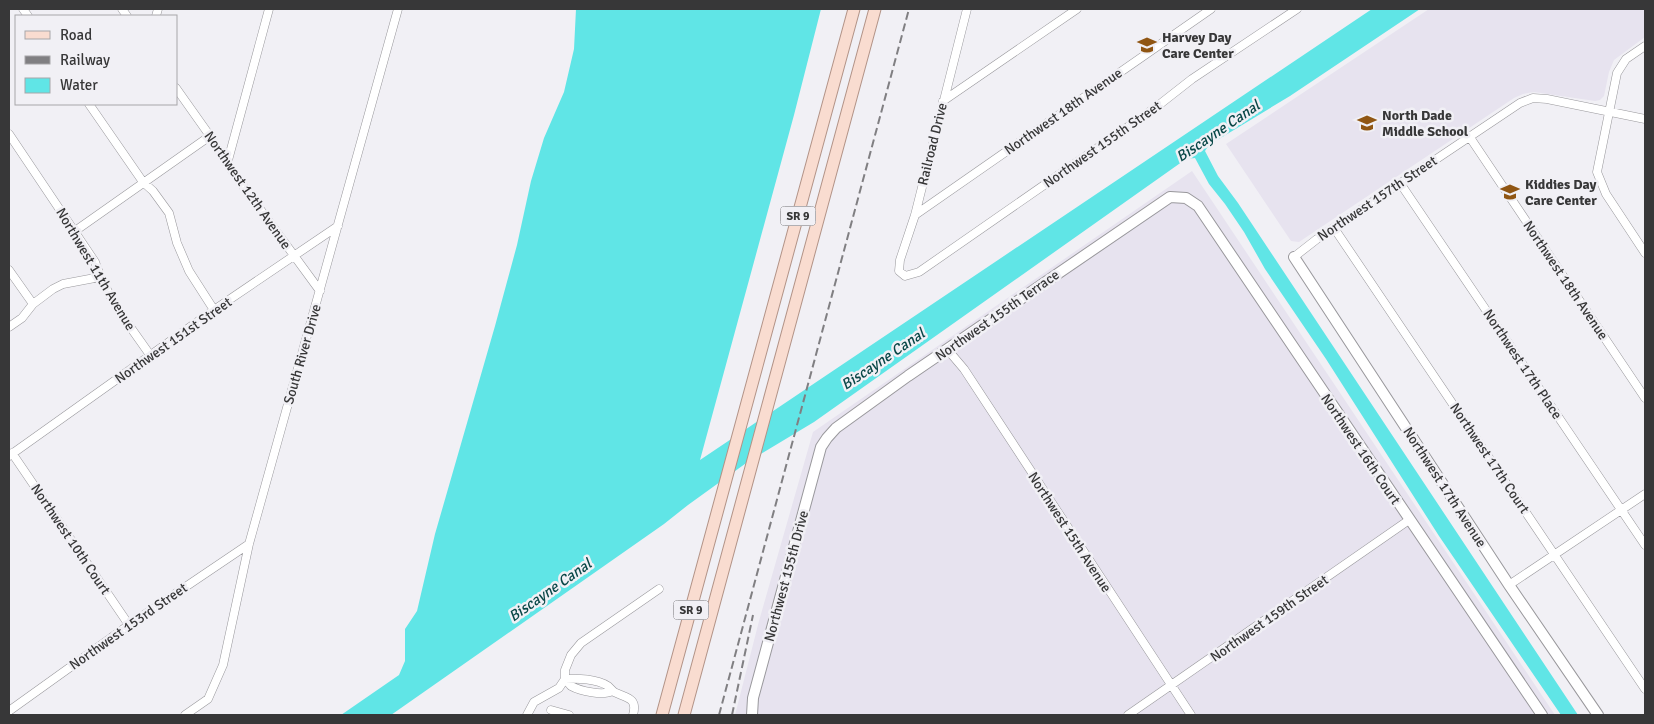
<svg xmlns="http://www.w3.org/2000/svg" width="1654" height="724" font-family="Signika,sans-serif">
	<rect width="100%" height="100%" fill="#f1f0f5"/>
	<path fill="#e7e3ef" d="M1429,9H1645V37L1614,60L1609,72L1604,96L1600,100L1595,101L1534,92L1523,94L1514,98L1299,242L1291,241L1226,144Z
		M1192,171L1555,715H735L759,621L813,432Z"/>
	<path fill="#60e5e6" d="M576,9H821L794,115L700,460L1372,9H1420L1290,96L1209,145L1205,151L1218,176L1238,203L1578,715H1561L1439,536L1326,359L1265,269L1244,232L1225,204L1209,184L1195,158L1186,159L814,422L749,461L688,505L664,524L391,715H341L399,675L405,661V629L417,611L435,534L495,326L517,245L531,181L544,138L564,92L574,49Z"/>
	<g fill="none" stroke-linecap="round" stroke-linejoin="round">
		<g stroke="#99989c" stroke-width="9">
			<path id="street" d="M23,9L28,16
				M122,9L127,16
				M967,9L915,215L900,260L899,271L905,276L919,272L1155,108L1192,79L1297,9
				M156,16L158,9
				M1645,46L1626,59L1617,73L1597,172L1606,194L1645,253
				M176,88L210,136L227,164L320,291
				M943,101L1077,9
				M89,104L143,182L153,191L169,213L177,243L189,271L214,310
				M9,134L95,262C106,296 130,326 150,355
				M1469,136L1645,398
				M227,164L269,9
				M1400,183L1645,545
				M915,215L1211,9
				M1334,228L1645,689
				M75,231L210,136
				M1294,257L1317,239L1520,103L1533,98L1547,99L1645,119
				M9,270L33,304
				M9,327L22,318L33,304L53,289L63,284L100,277
				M947,349L964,369L1191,715
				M12,453L129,625
				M9,456L214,310L338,226
				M1509,585L1645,494
				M565,679C578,678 597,679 608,686C610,688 612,690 614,692C626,698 638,697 633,715
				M565,679C567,681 569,684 571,686C580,691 603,696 612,691
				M551,710L569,715
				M9,711L129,625L249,544
				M185,715L208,699L223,665L249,544L398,9
				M527,715L534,702L559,688L565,679V670L571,655L581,643L659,589
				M1128,715L1409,520"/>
		</g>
		<g stroke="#99989c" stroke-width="12">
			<path id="secondary" d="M1294,257L1509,585L1598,715
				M752,715L753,698L821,447L827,438L836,428L908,376L1170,197L1186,198L1198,206L1542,715"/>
		</g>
		<g stroke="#b29387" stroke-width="13">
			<path id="primary" d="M662,715L854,9
				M684,715L875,9"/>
		</g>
		<use href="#street" stroke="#fff" stroke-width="8"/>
		<use href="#secondary" stroke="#fff" stroke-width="10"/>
		<use href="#primary" stroke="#f9dcd0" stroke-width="11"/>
		<path stroke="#807f82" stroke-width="2" stroke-dasharray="8 4" stroke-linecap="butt" d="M719,715L909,9
			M732,715L753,615"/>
	</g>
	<defs>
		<g id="school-bare" transform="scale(1.5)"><path d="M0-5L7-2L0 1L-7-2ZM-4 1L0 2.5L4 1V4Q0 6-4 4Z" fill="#905613" stroke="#f1f0f5" stroke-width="2.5" paint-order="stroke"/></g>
	</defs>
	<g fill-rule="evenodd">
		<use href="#school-bare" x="1147" y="45"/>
		<use href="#school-bare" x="1367" y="123"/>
		<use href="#school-bare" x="1510" y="192"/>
	</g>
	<g text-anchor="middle" stroke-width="5" stroke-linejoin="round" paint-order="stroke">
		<g fill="#f1f0f5" stroke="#6f6e71" stroke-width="1">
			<rect x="780.5" y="206.5" width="35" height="19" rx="4"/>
			<rect x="673.5" y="600.5" width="35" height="19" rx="4"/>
		</g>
		<g font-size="12" font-weight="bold" fill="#373738">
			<text x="798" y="220">SR 9</text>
			<text x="691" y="614">SR 9</text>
		</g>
		<g font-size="14" font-weight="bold" fill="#373738" stroke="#f1f0f5" text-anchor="start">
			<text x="1162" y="42">Harvey Day<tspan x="1162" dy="16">Care Center</tspan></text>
			<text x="1382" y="120">North Dade<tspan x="1382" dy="16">Middle School</tspan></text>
			<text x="1525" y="189">Kiddies Day<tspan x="1525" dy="16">Care Center</tspan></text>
		</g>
		<g font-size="14" fill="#373738" stroke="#f1f0f5">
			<text transform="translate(1063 111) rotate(-35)" y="5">Northwest 18th Avenue</text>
			<text transform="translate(932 144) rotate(-76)" y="5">Railroad Drive</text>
			<text transform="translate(1102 144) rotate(-35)" y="5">Northwest 155th Street</text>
			<text transform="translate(248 190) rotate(55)" y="5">Northwest 12th Avenue</text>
			<text transform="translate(1377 198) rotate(-34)" y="5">Northwest 157th Street</text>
			<text transform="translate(96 269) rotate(59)" y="5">Northwest 11th Avenue</text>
			<text transform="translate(1566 280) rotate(56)" y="5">Northwest 18th Avenue</text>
			<text transform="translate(997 315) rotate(-35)" y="5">Northwest 155th Terrace</text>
			<text transform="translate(173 340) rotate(-35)" y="5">Northwest 151st Street</text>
			<text transform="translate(302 354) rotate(-74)" y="5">South River Drive</text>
			<text transform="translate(1523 364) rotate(56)" y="5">Northwest 17th Place</text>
			<text transform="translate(1361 449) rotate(56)" y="5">Northwest 16th Court</text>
			<text transform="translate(1490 458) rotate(56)" y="5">Northwest 17th Court</text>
			<text transform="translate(1445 487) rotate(57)" y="5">Northwest 17th Avenue</text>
			<text transform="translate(1070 532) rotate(57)" y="5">Northwest 15th Avenue</text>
			<text transform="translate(71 539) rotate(56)" y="5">Northwest 10th Court</text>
			<text transform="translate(786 576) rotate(-75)" y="5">Northwest 155th Drive</text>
			<text transform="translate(1269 618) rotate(-35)" y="5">Northwest 159th Street</text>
			<text transform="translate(128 626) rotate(-35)" y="5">Northwest 153rd Street</text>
		</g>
		<g font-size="15" font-style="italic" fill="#084747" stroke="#f1f0f5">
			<text transform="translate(1218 131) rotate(-34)" y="5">Biscayne Canal</text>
			<text transform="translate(883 359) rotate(-34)" y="5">Biscayne Canal</text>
			<text transform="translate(550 590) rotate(-35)" y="5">Biscayne Canal</text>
		</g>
	</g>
	<rect width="1654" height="724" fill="none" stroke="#373738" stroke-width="20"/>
	<rect x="15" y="15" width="162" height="90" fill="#f1f0f5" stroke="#a7a6a9"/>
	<rect x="25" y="31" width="25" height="8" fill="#f9dcd0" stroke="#a7a6a9"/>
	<text x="60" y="40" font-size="15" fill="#373738">Road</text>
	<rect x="25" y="56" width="25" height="8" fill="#807f82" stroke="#a7a6a9"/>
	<text x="60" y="65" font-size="15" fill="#373738">Railway</text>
	<rect x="25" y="78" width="25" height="15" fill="#60e5e6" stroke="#a7a6a9"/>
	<text x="60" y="90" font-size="15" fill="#373738">Water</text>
</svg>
